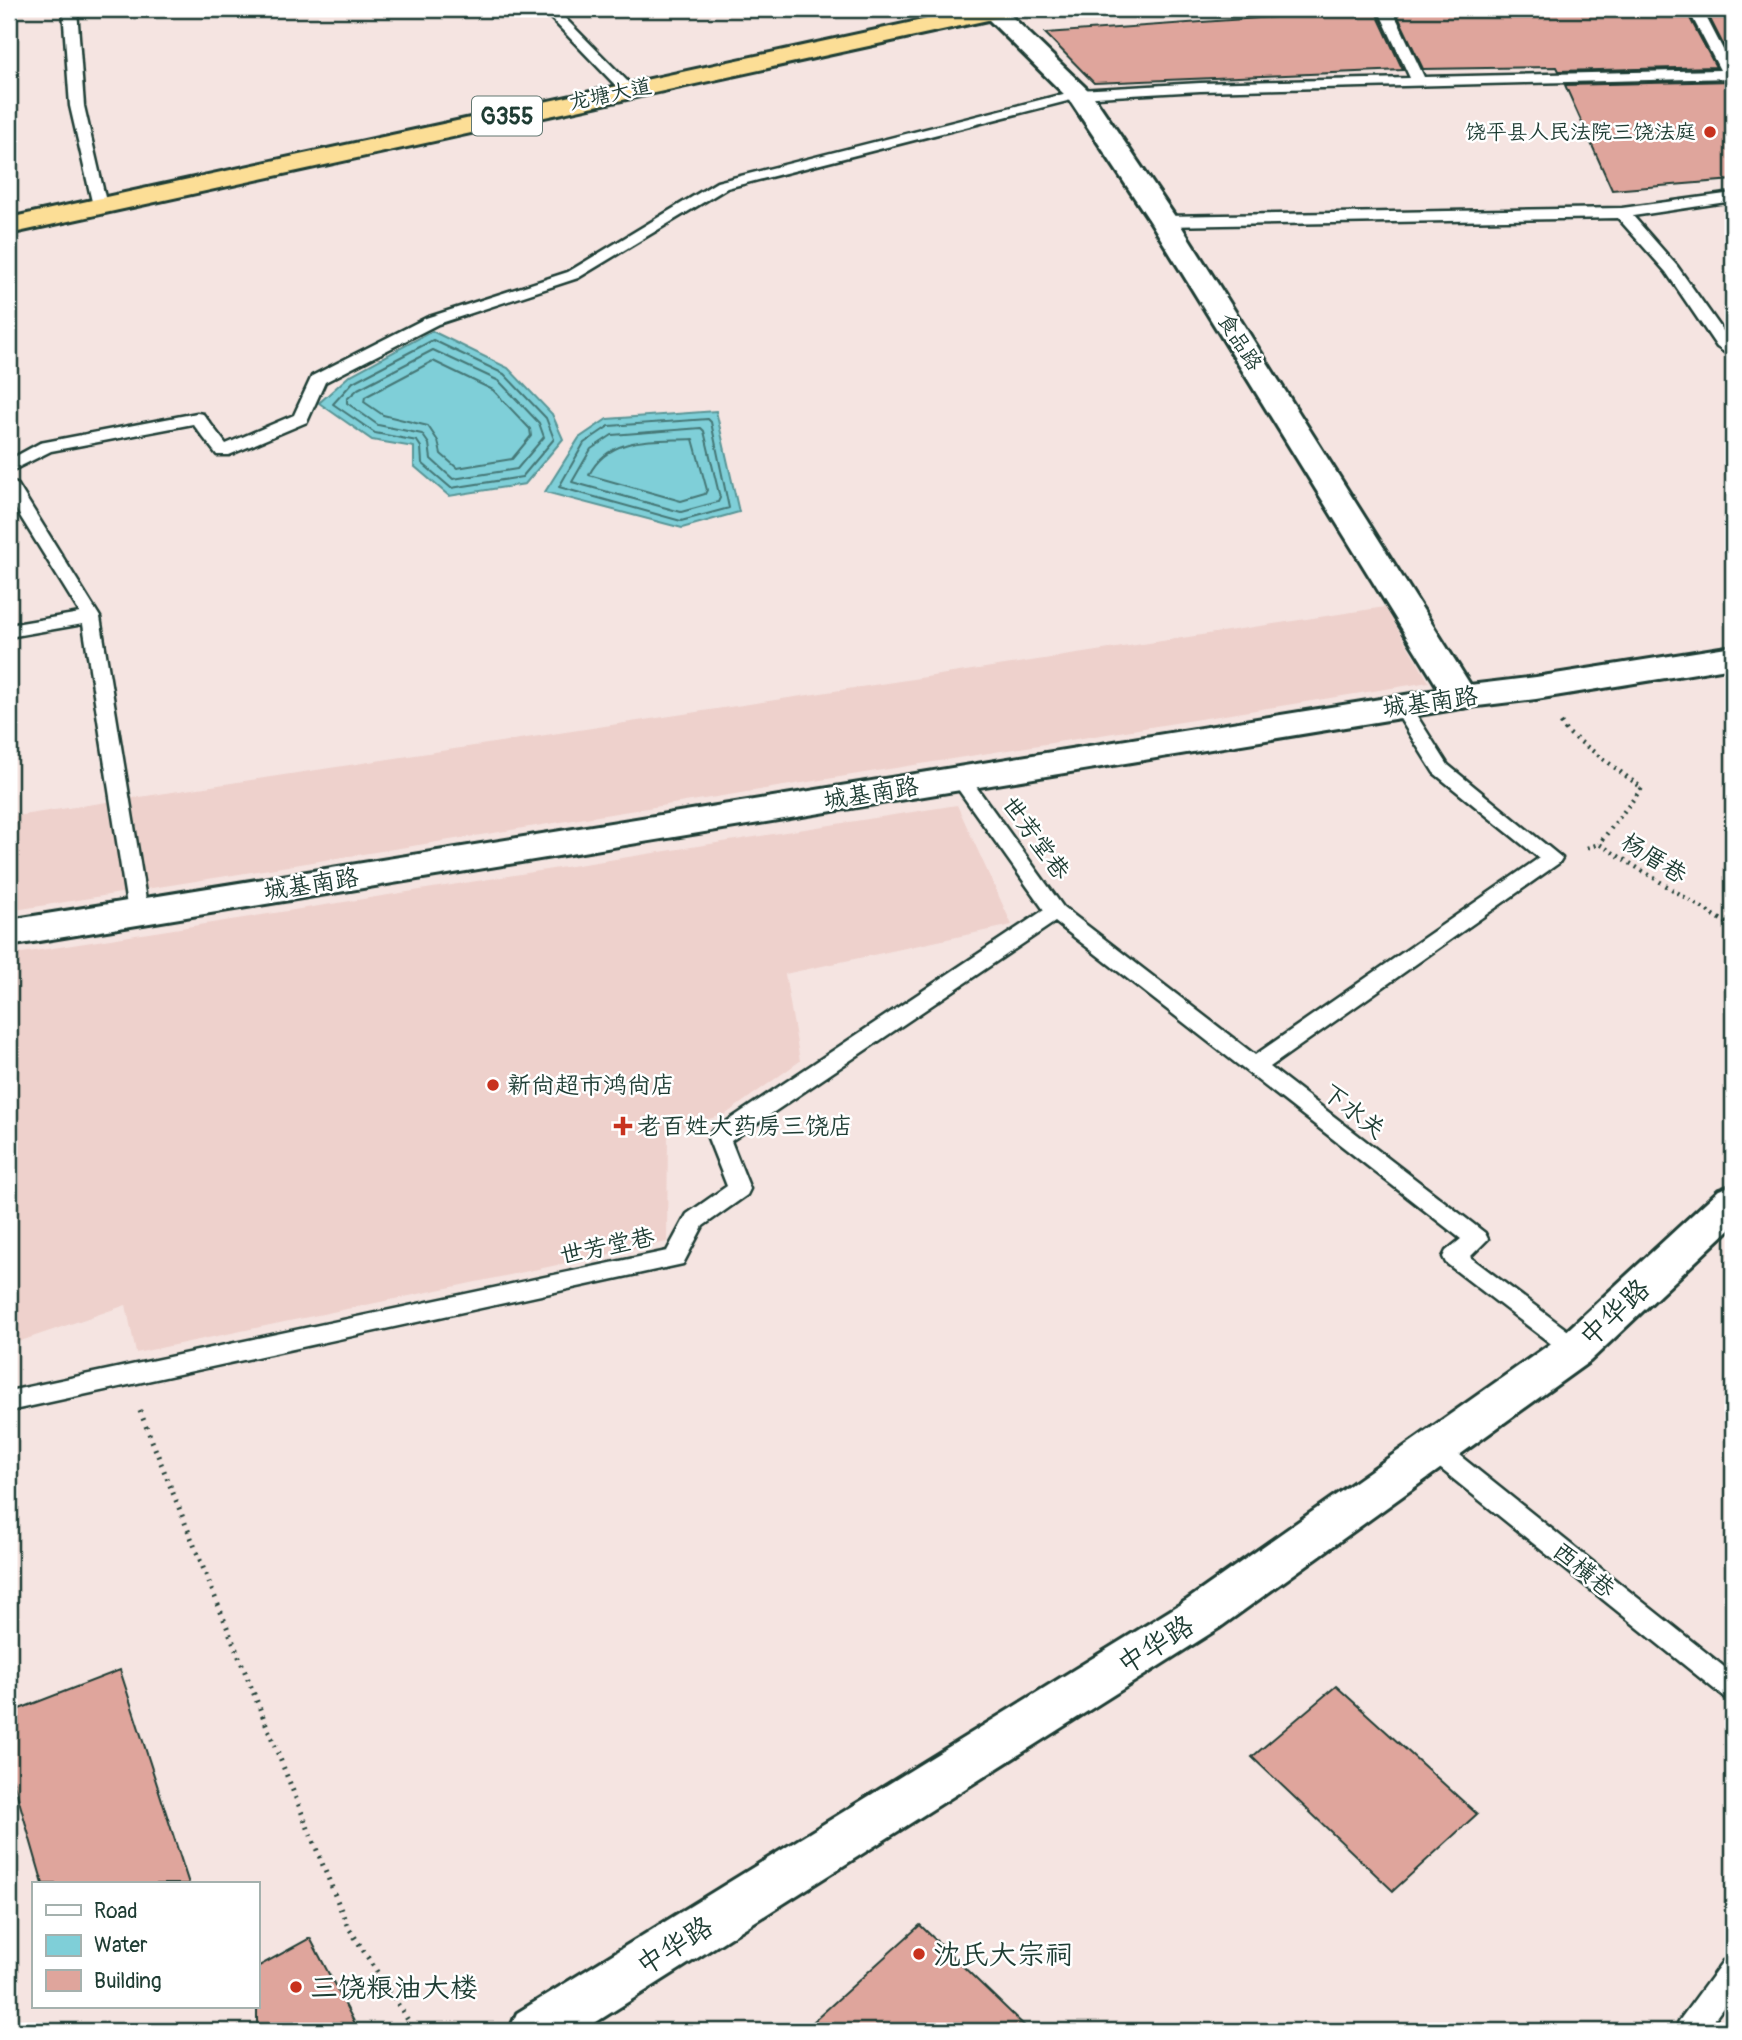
<svg xmlns="http://www.w3.org/2000/svg" width="1742" height="2040" font-family="Pangolin,'LXGW WenKai TC',sans-serif">
	<rect width="100%" height="100%" fill="#f5e4e1"/>
	<filter id="ink" filterUnits="userSpaceOnUse"><feTurbulence type="fractalNoise" baseFrequency=".0143" numOctaves="2"/><feDisplacementMap in="SourceGraphic" scale="14" xChannelSelector="R" yChannelSelector="G"/><feConvolveMatrix kernelMatrix="1 2 1 2 8 2 1 2 1" color-interpolation-filters="sRGB"/></filter>
	<g filter="url(#ink)">
		<path fill="#eed1cc" d="M1385,607L1429,682L9,911V817Z
			M957,805L1012,925L785,974L800,1061L726,1114L668,1131L667,1242L136,1353L126,1305L9,1345V955Z"/>
		<path fill="#7fcfd8" stroke="#599596" stroke-width="2" d="M432,331L508,368L552,414L563,439L525,484L449,496L414,466V447L372,440L319,403L349,376Z
			M716,411L739,512L682,528L545,492L579,438L607,419Z"/>
		<g fill="none" stroke-linecap="round" stroke-linejoin="round">
			<path stroke="#457776" stroke-width="2" d="M433,340L504,374L546,418L554,439L522,477L451,488L422,463L421,447L417,441L375,433L333,404L353,382Z
				M433,350L499,381L539,423L544,437L517,469L453,479L431,459L429,444L422,434L378,425L347,403V399L358,389Z
				M433,361L493,390L530,429L531,436L512,459L457,468L441,454L438,441L428,426L383,415L364,402L365,397Z
				M708,419L711,422L729,508L681,521L559,487L584,443L609,426Z
				M701,428L704,431L720,498L718,502L681,512L572,482L591,449L612,435Z
				M693,439L707,490L705,494L681,501L589,475C609,435 654,441 693,439Z"/>
		</g>
		<path fill="#dfa59c" stroke="#1f3d34" stroke-width="2" d="M1685,9L1716,67L1559,71L1557,67L1423,69L1395,10Z
			M1705,9H1733V64Z
			M1375,10L1403,70L1094,83L1045,33Z
			M1733,81V180L1612,190L1565,85Z
			M120,1670L189,1884H43L9,1766V1713Z
			M1336,1686L1477,1814L1393,1891L1252,1757Z
			M920,1925L1030,2031H803Z
			M310,1938L359,2031H257V1967Z"/>
		<g fill="none" stroke-linecap="round" stroke-linejoin="round">
			<g stroke="#1f3d34" stroke-width="5">
				<path id="service" d="M63,9H77L84,106L107,206L100,210L93,206L70,106Z
					M542,9H556L633,87V93H623Z
					M1378,9H1392L1424,77L1720,70L1688,9H1702L1733,69V78L1200,91L1079,98L727,188L578,278L438,324L325,382L307,422L229,455H217L193,424L51,451L9,472V460L40,443L197,413L203,414L226,444L294,415L312,376L426,318L568,272L717,182L1079,90L1200,83L1410,78Z
					M1733,193V201L1633,216L1677,266L1733,345V358L1717,347L1666,272L1618,218L1164,226L1156,221L1164,216L1622,208Z
					M9,480L18,485L100,617L148,912L145,917H131L128,912L83,624L9,637V625L80,613L9,498Z
					M1401,700L1408,702L1448,765L1562,858L1559,863L1270,1067L1485,1233L1488,1239L1470,1257L1583,1342L1587,1349L1583,1356L1575,1358L1567,1356L1446,1263L1443,1257L1446,1251L1461,1239L1055,922L731,1141L750,1189L747,1195L703,1226L683,1264L9,1411V1391L667,1251L687,1214L727,1186L708,1138L711,1132L1044,910L953,782L950,778L953,774H967L1063,907L1255,1055L1539,858L1434,773L1392,706Z
					M1435,1440L1444,1443L1733,1674V1700L1724,1697L1426,1457L1423,1450L1426,1443Z
					M1733,1958V1994L1706,2031H1675L1679,2021L1723,1961Z"/>
			</g>
			<g stroke="#1f3d34" stroke-width="6">
				<path id="minor" d="M978,9H1004L1092,94L1178,221L1478,697L1473,705L1461,708L1449,705L1150,221L1069,99Z"/>
			</g>
			<g stroke="#1f3d34" stroke-width="6">
				<path id="tertiary" d="M1733,646V667L1536,699L1461,708L9,946V920L1461,686L1536,677Z
					M1733,1185V1226L1590,1361L1219,1628L582,2031H509L517,2013L1187,1600L1560,1337L1719,1190Z"/>
			</g>
			<g stroke="#1f3d34" stroke-width="6">
				<path id="trunk" d="M973,9H1018L1015,14L1006,16L9,234V218Z"/>
			</g>
			<path stroke="#1f3d34" stroke-width="4.5" stroke-dasharray="2 5" stroke-linecap="butt" d="M1561,723L1566,731L1642,788L1599,844
				M1587,848L1599,844L1733,927"/>
			<path stroke="#1f3d34" stroke-width="5" stroke-dasharray="2 6" stroke-linecap="butt" d="M140,1411L347,1925L415,2031"/>
			<use href="#service" fill="#fff" fill-rule="evenodd"/>
			<use href="#minor" fill="#fff" fill-rule="evenodd"/>
			<use href="#tertiary" fill="#fff" fill-rule="evenodd"/>
			<use href="#trunk" fill="#fcde96" fill-rule="evenodd"/>
		</g>
	</g>
	<g fill="#c8321e" stroke="#fff" stroke-width="2.5">
		<circle cx="1710" cy="132" r="7"/>
		<circle cx="493" cy="1085" r="7"/>
		<path d="M619.5 1115.5h7v7h7v7h-7v7h-7v-7h-7v-7h7z"/>
		<circle cx="919" cy="1954" r="7"/>
		<circle cx="296" cy="1987" r="7"/>
	</g>
	<g text-anchor="middle" stroke-width="5" stroke-linejoin="round" paint-order="stroke">
		<g font-size="21" fill="#1f3d34" stroke="#fff">
			<text transform="translate(610 94) rotate(-12)" y="7">龙塘大道</text>
			<text transform="translate(1240 342) rotate(58)" y="7">食品路</text>
		</g>
		<g font-size="21" fill="#1f3d34" stroke="#fff" text-anchor="end">
			<text x="1696" y="139">饶平县人民法院三饶法庭</text>
		</g>
		<rect fill="#fff" stroke="#627771" stroke-width="2" x="472" y="96.5" width="70" height="39" rx="5"/>
		<g font-size="23" font-weight="bold" fill="#1f3d34">
			<text x="507" y="124">G355</text>
		</g>
		<g font-size="24" fill="#1f3d34" stroke="#fff">
			<text transform="translate(1430 702) rotate(-8)" y="8">城基南路</text>
			<text transform="translate(871 793) rotate(-9)" y="8">城基南路</text>
			<text transform="translate(1036 838) rotate(54)" y="8">世芳堂巷</text>
			<text transform="translate(1654 858) rotate(32)" y="8">杨厝巷</text>
			<text transform="translate(311 884) rotate(-9)" y="8">城基南路</text>
			<text transform="translate(1354 1111) rotate(38)" y="8">下水关</text>
			<text transform="translate(607 1246) rotate(-12)" y="8">世芳堂巷</text>
			<text transform="translate(1584 1570) rotate(39)" y="8">西横巷</text>
		</g>
		<g font-size="24" fill="#1f3d34" stroke="#fff" text-anchor="start">
			<text x="507" y="1093">新尚超市鸿尚店</text>
			<text x="637" y="1134">老百姓大药房三饶店</text>
		</g>
		<g font-size="28" fill="#1f3d34" stroke="#fff">
			<text transform="translate(1614 1312) rotate(-43)" y="10">中华路</text>
			<text transform="translate(1155 1644) rotate(-32)" y="10">中华路</text>
			<text transform="translate(674 1945) rotate(-32)" y="10">中华路</text>
		</g>
		<g font-size="28" fill="#1f3d34" stroke="#fff" text-anchor="start">
			<text x="933" y="1964">沈氏大宗祠</text>
			<text x="310" y="1997">三饶粮油大楼</text>
		</g>
	</g>
	<rect width="1742" height="2040" fill="none" stroke="#fff" stroke-width="35"/>
	<rect x="18" y="18" width="1707" height="2005" fill="none" stroke="#1f3d34" stroke-width="2.5" filter="url(#ink)"/>
	<rect x="32" y="1882" width="228" height="126" fill="#ffffff" stroke="#a5b1ae" stroke-width="2"/>
	<rect x="46" y="1905" width="35" height="10" fill="#ffffff" stroke="#a5b1ae" stroke-width="2"/>
	<text x="94" y="1918" font-size="21" fill="#1f3d34">Road</text>
	<rect x="46" y="1935" width="35" height="21" fill="#7fcfd8" stroke="#a5b1ae" stroke-width="2"/>
	<text x="94" y="1952" font-size="21" fill="#1f3d34">Water</text>
	<rect x="46" y="1970" width="35" height="21" fill="#dfa59c" stroke="#a5b1ae" stroke-width="2"/>
	<text x="94" y="1988" font-size="21" fill="#1f3d34">Building</text>
</svg>
